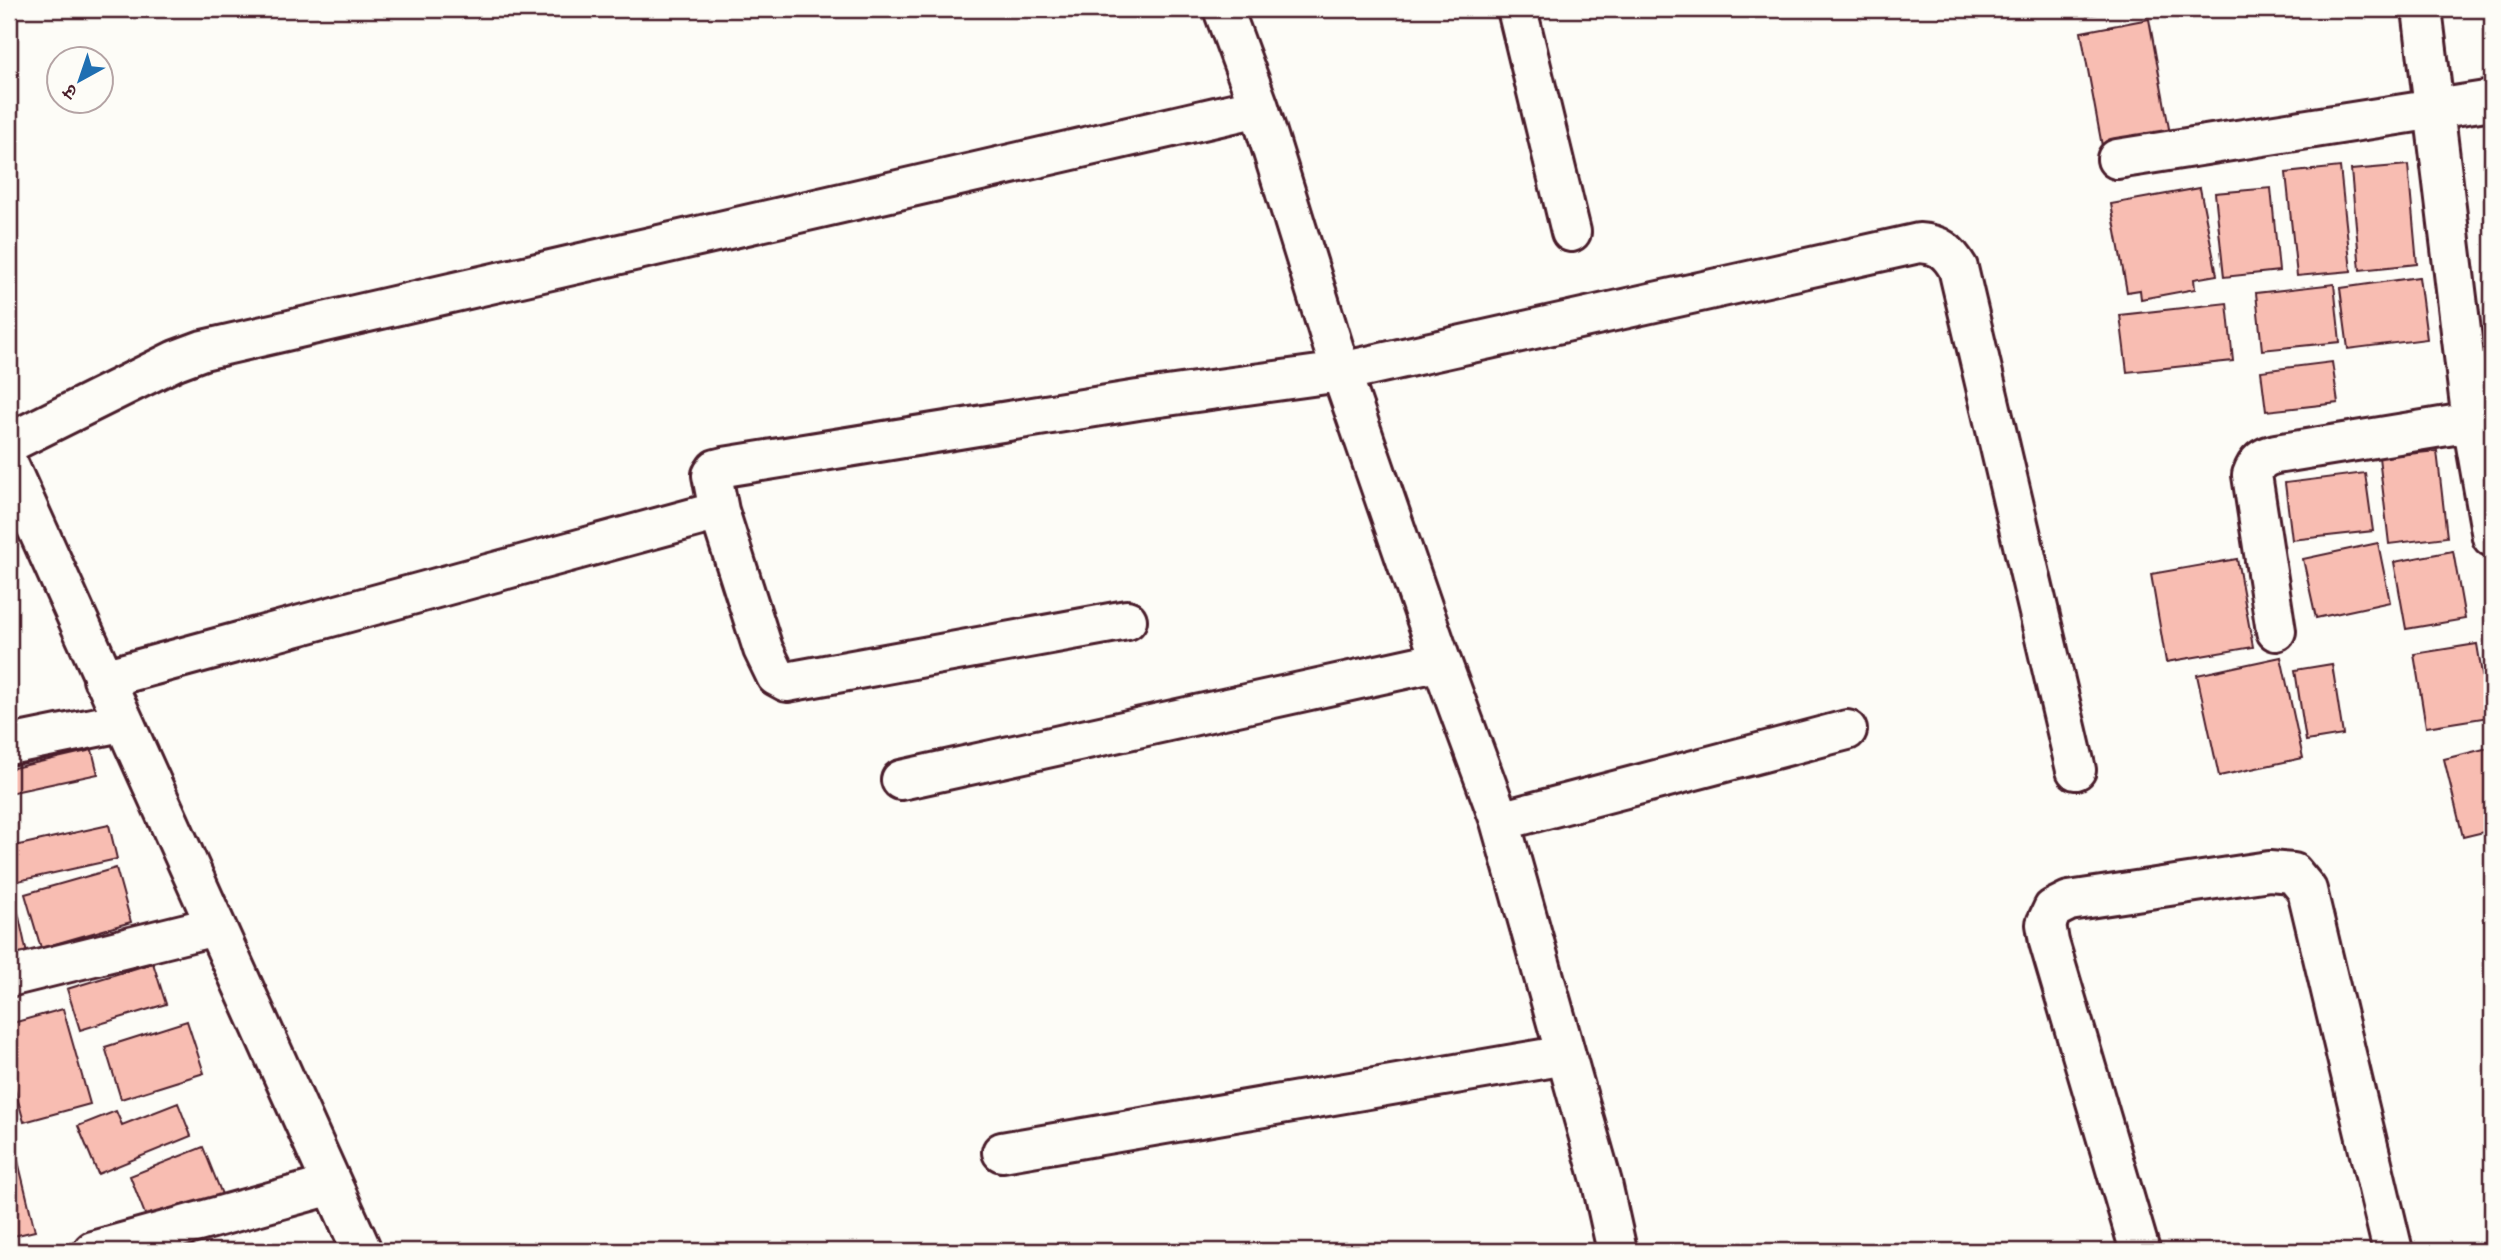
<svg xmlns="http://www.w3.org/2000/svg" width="2501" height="1260" font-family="Dekko,'Playpen Sans Deva',sans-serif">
	<rect width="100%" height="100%" fill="#fdfcf7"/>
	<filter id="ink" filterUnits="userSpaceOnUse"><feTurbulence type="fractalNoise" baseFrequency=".0143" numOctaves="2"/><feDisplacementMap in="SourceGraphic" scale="14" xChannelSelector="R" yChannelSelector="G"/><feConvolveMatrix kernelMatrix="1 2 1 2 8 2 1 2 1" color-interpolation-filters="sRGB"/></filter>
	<g filter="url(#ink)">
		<path fill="#f8bdb2" stroke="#4a1f2b" stroke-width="2" d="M2086,9H2121L2087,15Z
			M2149,19L2170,134L2102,146L2081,32Z
			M2408,165L2417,264L2360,270L2351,170Z
			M2340,167L2351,271L2297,276L2286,173Z
			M2200,188L2217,275L2194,279L2195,289L2141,299L2140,290L2127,292L2111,204Z
			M2271,188L2279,271L2224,277L2215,193Z
			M2419,277L2427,339L2348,349L2340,288Z
			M2334,284L2340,342L2262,350L2256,293Z
			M2227,303L2233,361L2127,372L2120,315Z
			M2332,362L2338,403L2266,411L2261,371Z
			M2437,451L2447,537L2389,544L2379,457Z
			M2365,473L2373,531L2292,540L2285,483Z
			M2378,543L2390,602L2316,618L2303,559Z
			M2453,551L2465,619L2406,629L2394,562Z
			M2237,559L2253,647L2166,662L2151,574Z
			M2477,644L2489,717L2426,727L2414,654Z
			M2281,657L2303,758L2219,776L2197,675Z
			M2332,664L2343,735L2306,741L2295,670Z
			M2492,747V830L2463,837L2444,759Z
			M92,750L98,774L9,793V769Z
			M109,825L117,859L9,883V841L10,847Z
			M116,868L131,922L41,948L25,894Z
			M16,903L27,954L9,958V905Z
			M153,963L166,1004L80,1030L67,989Z
			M63,1009L90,1104L24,1122L9,1068V1024Z
			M187,1021L204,1073L121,1099L105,1047Z
			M178,1103L191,1136L98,1174L78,1126L116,1111L122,1125Z
			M203,1147L223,1197L150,1227L130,1176Z
			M18,1161L35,1231L9,1237V1163Z"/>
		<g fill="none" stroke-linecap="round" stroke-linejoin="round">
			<g stroke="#4a1f2b" stroke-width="44">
				<path id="minor" d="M1223,9L1259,107L1341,372L1441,661L1500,821L1602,1183L1617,1251
					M1517,9L1571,232
					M2422,9L2472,422L2492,537
					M2117,159L2492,100
					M9,443L176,360L203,350L1259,107
					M9,466L362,1251
					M719,511L712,475L716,469L724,467L1138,400L1341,372L1919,243C1939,244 1948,251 1958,268L2076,770
					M2276,631L2252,475C2257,461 2263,457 2276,454L2472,422
					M103,679L719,511L763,649L776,676L787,682L1127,620
					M9,745L122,722
					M901,780L1441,661
					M1500,821L1847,730
					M9,977L215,926
					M1002,1152L1566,1055
					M93,1251L332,1185
					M2140,1251L2049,942L2046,924L2053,909L2069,901L2269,871L2293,873L2307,890L2393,1251"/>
			</g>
			<use href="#minor" stroke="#fdfcf7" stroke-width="38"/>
		</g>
	</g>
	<rect width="2501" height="1260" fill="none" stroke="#fdfcf7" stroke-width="35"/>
	<rect x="18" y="18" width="2466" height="1225" fill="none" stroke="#4a1f2b" stroke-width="2.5" filter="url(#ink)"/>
	<g transform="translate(80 80) rotate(220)"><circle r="33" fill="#fdfcf7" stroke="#b5a4a5" stroke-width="2"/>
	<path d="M0-5L12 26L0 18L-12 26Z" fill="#1f6fb2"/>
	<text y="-10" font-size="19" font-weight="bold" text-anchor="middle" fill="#4a1f2b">उ</text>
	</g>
</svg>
